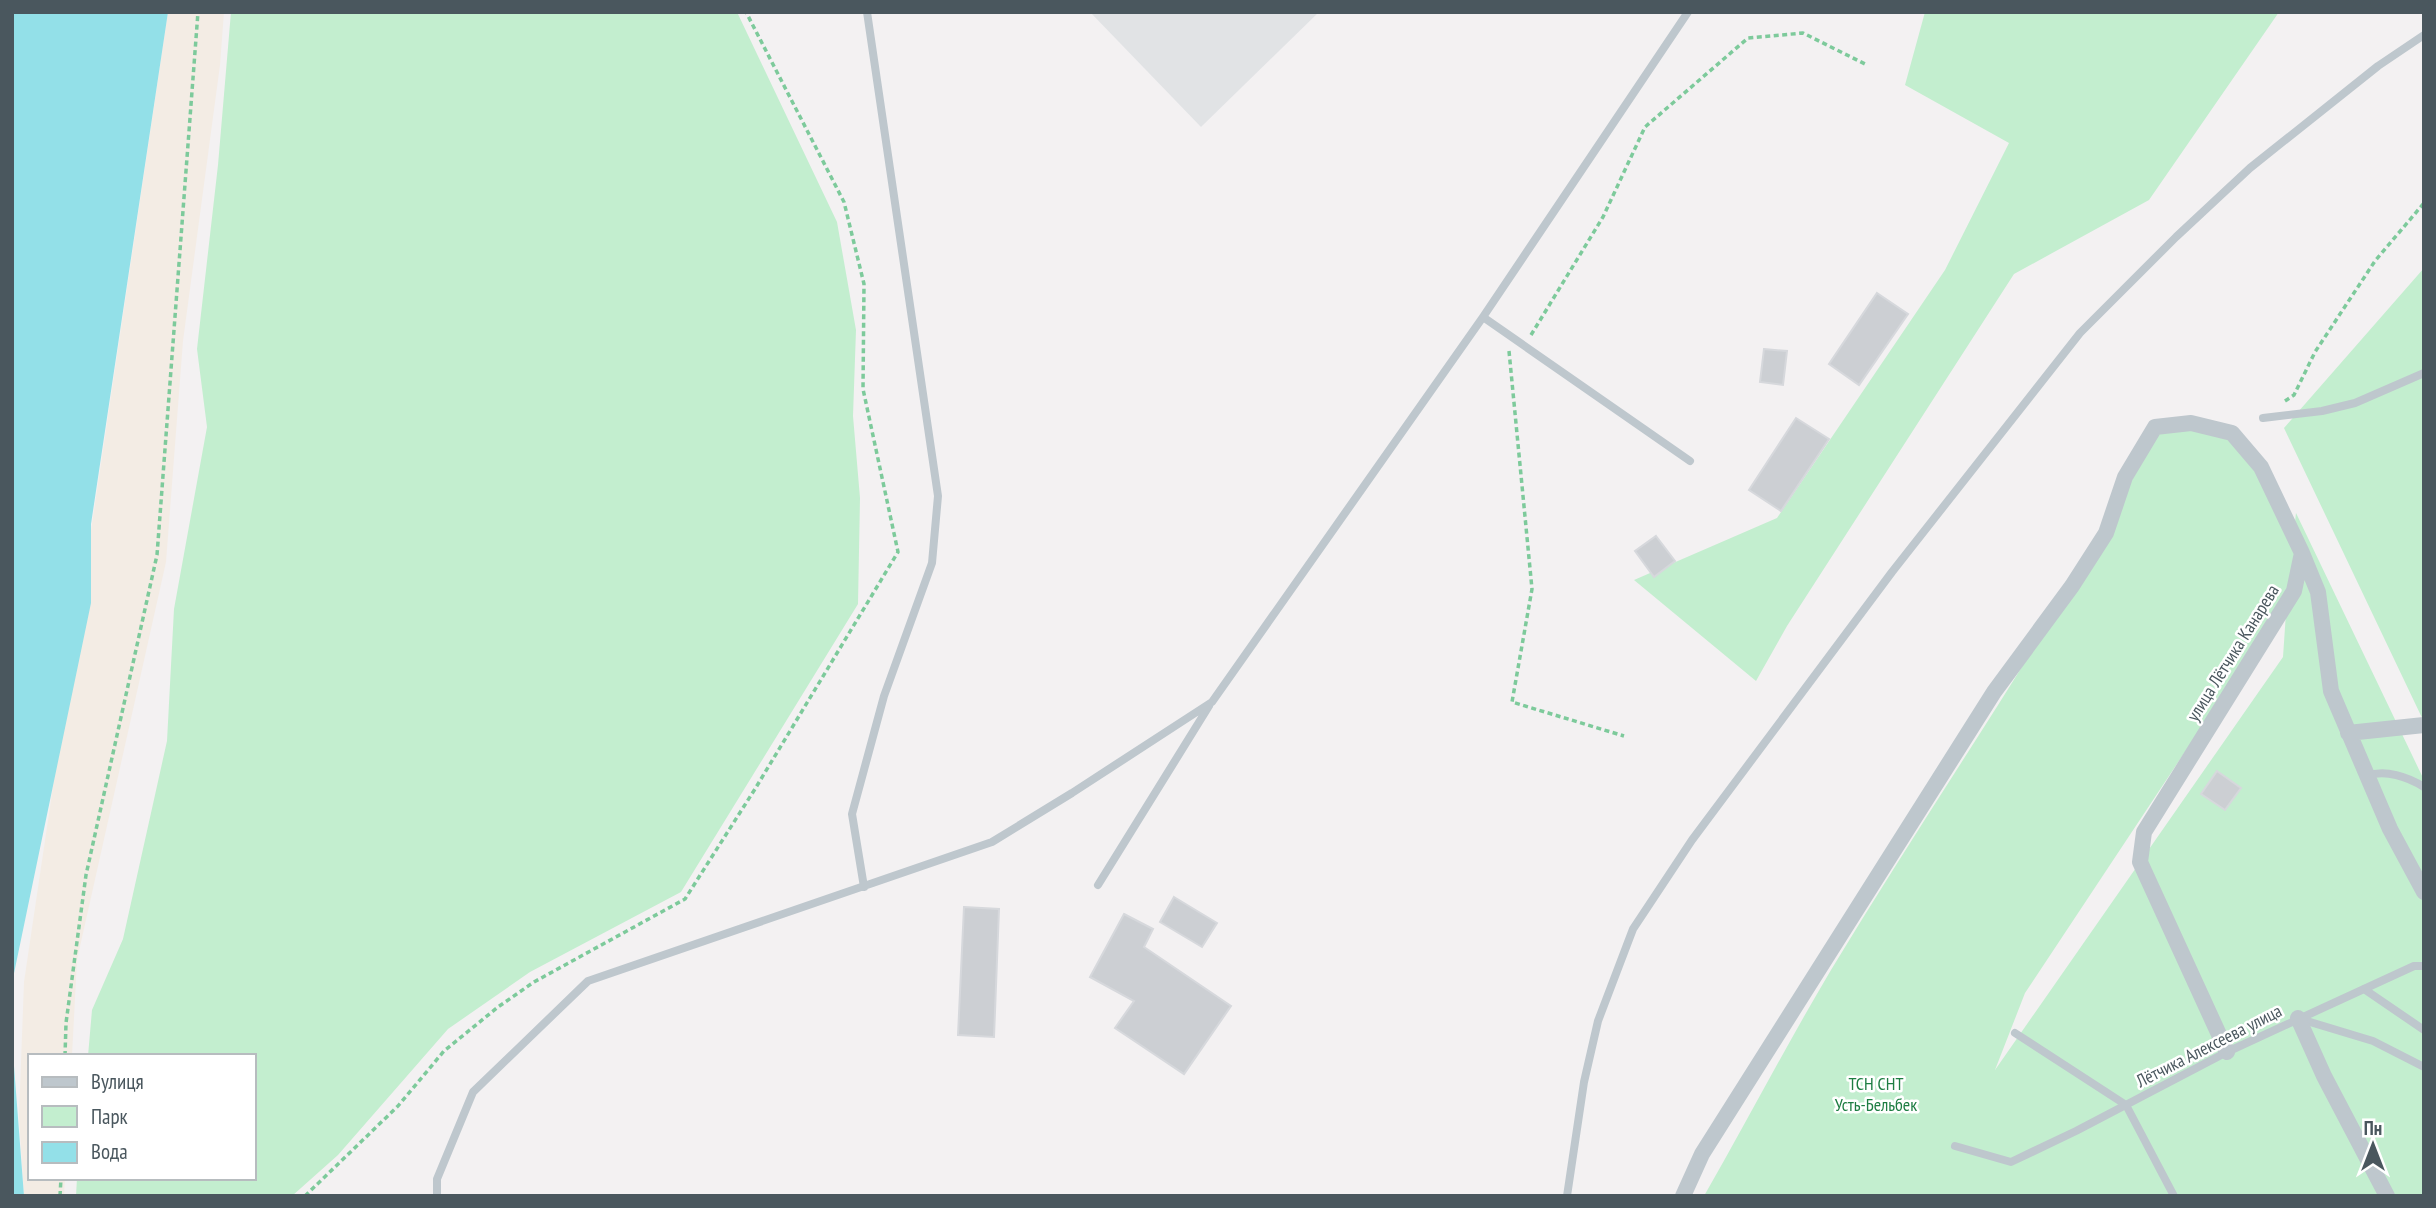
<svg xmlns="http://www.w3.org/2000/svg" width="2436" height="1208" font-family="'PT Sans Narrow',sans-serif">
	<rect width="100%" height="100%" fill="#f3f1f2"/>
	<path fill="#e1e3e5" d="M1090,12H1319L1201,127Z"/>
	<path fill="#c3eecf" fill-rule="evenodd" d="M231,12H737L837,222L856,330L853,416L860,498L858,604L681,892L530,972L448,1029L338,1155L292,1196H76L77,1178H254V1056H88L92,1010L123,939L167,741L174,609L207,427L197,349L218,165Z
		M1925,12H2279L2149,200L2014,274L1787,626L1756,681L1634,580L1777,518L1945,270L2009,143L1905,85Z
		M2424,268V722L2284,428Z
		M2188,428L2228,435L2257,469L2293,540L2296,513L2424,780V1196H1704C1747,1121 1787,1044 1831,970C1939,791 2061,619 2157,433ZM2287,598L2283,657L1995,1070L2025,993Z"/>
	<path fill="#f3ece4" d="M168,12H224L220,65L183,341L166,562L77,960L72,1056H30V1178H65L64,1196H24L19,1116L24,982Z"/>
	<path fill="#93e0e8" d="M12,12H168L91,524V603L12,983Z
		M12,1040L24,1196H12Z"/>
	<path fill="#cccfd3" stroke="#d6d8dc" stroke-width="2" d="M1877,293L1908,314L1859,385L1829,364Z
		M1764,349L1787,351L1783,385L1760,382Z
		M1796,418L1829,439L1781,511L1749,490Z
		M1656,536L1675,561L1654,577L1635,551Z
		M2217,771L2241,788L2225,810L2201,794Z
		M1174,897L1217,923L1202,947L1160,922Z
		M964,907L999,909L994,1037L958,1035Z
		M1124,914L1153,929L1144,947L1231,1006L1184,1074L1115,1028L1134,1001L1090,977Z"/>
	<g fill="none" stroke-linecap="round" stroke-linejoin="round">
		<path stroke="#7dca9b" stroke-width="3.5" stroke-dasharray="5 3.5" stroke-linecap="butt" d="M1531,335L1603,217L1645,127L1748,38L1803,33L1867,65
			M1509,351L1532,589L1512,702L1624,736
			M2285,401L2294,395L2315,352L2375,261L2424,203
			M65,1056L66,1023L86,875L157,555L198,12
			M60,1196L61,1178
			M305,1196L398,1106L444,1051L498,1007L534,982L685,899L755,789L898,552L863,389L864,284L844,202L746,12"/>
		<path stroke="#bec7cd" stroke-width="8" d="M1483,317L1690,461
			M2263,418L2322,411L2355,403L2424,373
			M2367,776C2385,769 2408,777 2424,787
			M1098,885L1209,706
			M864,887L852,814L884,696L932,563L938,496L867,12
			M2364,989L2424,1030
			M2300,1019L2373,1041L2424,1067
			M2015,1033L2126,1105L2174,1196
			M1955,1146L2011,1162L2076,1131L2227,1052L2414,966H2424
			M437,1196V1179L473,1092L588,981L992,842L1072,793L1212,702L1483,317L1688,12
			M1567,1196L1584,1082L1598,1021L1633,929L1692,840L1892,572L2080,333L2176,237L2250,168L2378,66L2424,35"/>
		<path stroke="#bec7cd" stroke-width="16" d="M2302,553L2318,592L2331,691L2390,829L2424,892
			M2348,733L2424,725
			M2298,1018L2324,1076L2387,1196
			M1683,1196L1702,1154L1994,692L2072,586L2106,533L2125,477L2155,427L2191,423L2232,433L2261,467L2302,553L2294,591L2144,832L2140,862L2227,1052"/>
	</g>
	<g text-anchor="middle" stroke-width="5" stroke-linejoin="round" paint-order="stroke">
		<g font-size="18" fill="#4a575e" stroke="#fff">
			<text transform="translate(2233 653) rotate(-58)" y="6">улица Лётчика Канарева</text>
			<text transform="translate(2209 1046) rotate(-27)" y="6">Лётчика Алексеева улица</text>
		</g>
		<g font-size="18" fill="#1d7d42" stroke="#fff">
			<text x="1876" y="1090">ТСН СНТ<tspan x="1876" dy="21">Усть-Бельбек</tspan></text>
		</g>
	</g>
	<rect width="2436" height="1208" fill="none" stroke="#4a575e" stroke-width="28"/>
	<rect x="28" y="1054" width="228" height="126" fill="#ffffff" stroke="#b7bcbf" stroke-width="2"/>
	<rect x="42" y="1077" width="35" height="10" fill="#bec7cd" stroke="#b7bcbf" stroke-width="2"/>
	<text x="91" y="1089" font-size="21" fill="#4a575e">Вулиця</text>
	<rect x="42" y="1106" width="35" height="21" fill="#c3eecf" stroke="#b7bcbf" stroke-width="2"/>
	<text x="91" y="1124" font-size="21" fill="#4a575e">Парк</text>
	<rect x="42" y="1142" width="35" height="21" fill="#93e0e8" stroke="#b7bcbf" stroke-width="2"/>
	<text x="91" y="1159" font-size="21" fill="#4a575e">Вода</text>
	<g transform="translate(2373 1145)" stroke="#ffffff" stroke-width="5" paint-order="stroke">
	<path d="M0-5L12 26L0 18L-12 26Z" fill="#4a575e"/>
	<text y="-10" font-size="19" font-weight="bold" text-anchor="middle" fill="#4a575e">Пн</text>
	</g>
</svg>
